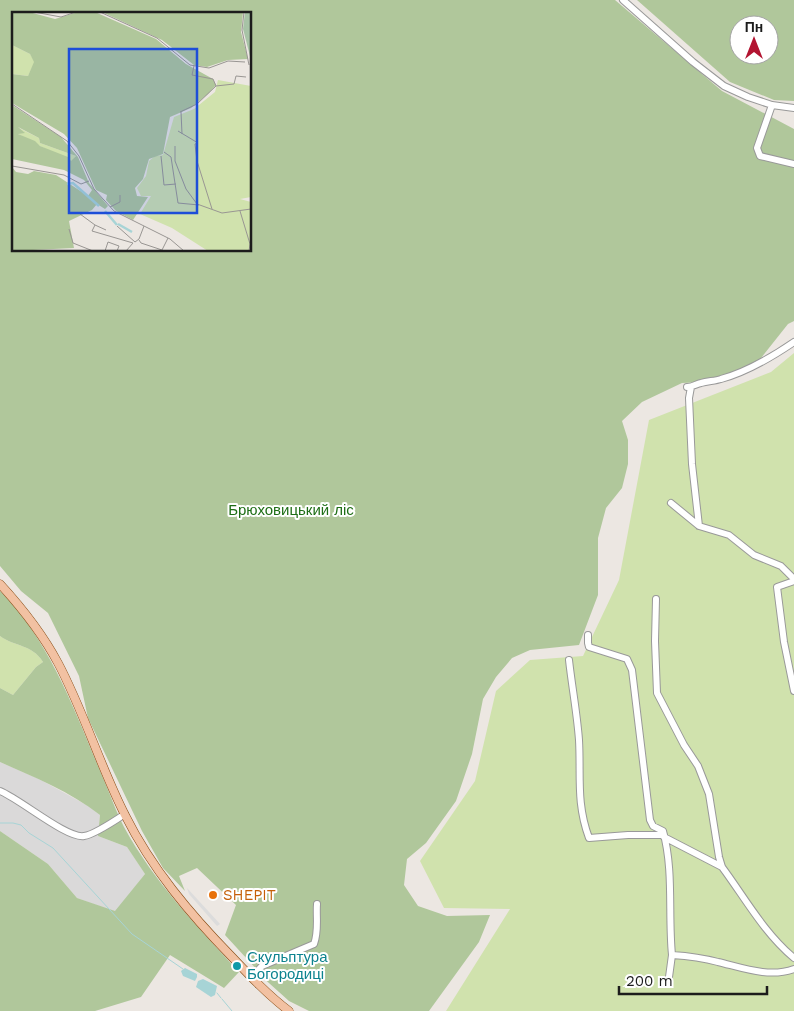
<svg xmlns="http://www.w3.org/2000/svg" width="794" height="1011" font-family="'Work Sans',sans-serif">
	<rect width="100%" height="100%" fill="#ece7e2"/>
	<path fill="#dad9d9" d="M0,762L41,780L90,807L100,815L98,836L127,847L145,874L115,912L77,898L48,864L0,831Z"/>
	<path fill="#d0e2ad" d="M794,353V1011H446L510,909L444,908L420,861L475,781L496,691L530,660L583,656L619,580L649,420L771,372Z
		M0,636C15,647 32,644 43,662L36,667L13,695L0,688Z"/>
	<path fill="#b0c79b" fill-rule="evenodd" d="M0,0H615L722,91L794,129V321L788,324L757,363L742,371L702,382L682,383L642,402L622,421L628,440V464L622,488L606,508L598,538V595L579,645L530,650L512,658L496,677L483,699L472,754L456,801L426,843L407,859L404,885L418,906L447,916L490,915L479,942L429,1011H309L289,1001L260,975L258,971L225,935L236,905L197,868L179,876L185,891L163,868L142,831L88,718L79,676L48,613L21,591L0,566ZM14,14H250V250H14Z
		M637,0H794V101L774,100L730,82ZM739,25H769V55H739Z
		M0,591C52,642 78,720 106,785C112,799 117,814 124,827C154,882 197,926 239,972L224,988L170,955L141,997L95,1011H0V831L48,864L77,898L115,911L145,874L127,847L98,836L100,815C71,792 34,777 0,762V688L13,695L36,667L43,662C32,644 15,647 0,636Z"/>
	<path fill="#dcdcdc" d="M187,888L220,924L217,926L189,894Z"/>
	<path fill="#a7d4d6" d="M185,968L197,974V977L195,981L183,976L181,971Z
		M203,979L217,986L215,995L211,997L196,987L198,981Z"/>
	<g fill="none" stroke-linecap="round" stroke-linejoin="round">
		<path stroke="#a7d4d6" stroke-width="1" d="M0,823H13L21,825L29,833L53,848L132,934L183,969
			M217,993L221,998
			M222,999L232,1011"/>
		<g stroke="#999" stroke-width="8">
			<path id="minor" d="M623,0L693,62L724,86L748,97L772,105L794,108
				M772,105L757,148L760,156L794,164
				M687,387C693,387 696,384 701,383C708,381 715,381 721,379C747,372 772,357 794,342
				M691,387L689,398L692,464L699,526
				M671,503L699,526L729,535L754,555L781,566L794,579
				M794,581L777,587L784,642L794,691
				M656,599L655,641L657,693L684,745L698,766L709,794L719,857L722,867C745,898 764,933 794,958
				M588,635V643L589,647L627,659L632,670L650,820L653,826L663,831C674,870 668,914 672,955C687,956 703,958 718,962C743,968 769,978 794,969
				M569,660C572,687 577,713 579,740C581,776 576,803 589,838L628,835H664
				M0,791C20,799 67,839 84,836C93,835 116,820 125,814
				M664,837L722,867
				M252,977L262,966L314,944C319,931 316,917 317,904
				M669,977L672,955"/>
		</g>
		<g stroke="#85480f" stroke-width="9">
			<path id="major" d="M0,584C23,609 42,633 58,663C84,712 100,766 125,815C152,869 190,914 232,957C250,976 268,995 289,1011"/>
		</g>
		<use href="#minor" stroke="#fff" stroke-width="6"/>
		<use href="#major" stroke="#f2c1a2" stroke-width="8"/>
	</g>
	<circle fill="#e8710a" stroke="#fff" stroke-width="2" cx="213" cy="895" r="5"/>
	<circle fill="#0f9aa8" stroke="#fff" stroke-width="2" cx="237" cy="966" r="5"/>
	<g text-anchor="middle" stroke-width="4" stroke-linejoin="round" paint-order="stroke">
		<g font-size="15" fill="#1e6e16" stroke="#fff">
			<text x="291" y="515">Брюховицький ліс</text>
		</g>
		<g font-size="15" fill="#c56008" stroke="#fff" text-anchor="start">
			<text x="223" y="900">SHEPIT</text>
		</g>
		<g font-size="15" fill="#0d838f" stroke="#fff" text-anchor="start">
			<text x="247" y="962">Скульптура<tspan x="247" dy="17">Богородиці</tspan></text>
		</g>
	</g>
	<g transform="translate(12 12)">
		<rect width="239" height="239" fill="#ece7e2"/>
		<path d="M0,33L18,42L23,50L16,64L0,62ZM206,68L239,74V185L228,187L239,190V239H196L160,216L128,202L139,184H129L125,176L134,164L137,149L143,144L151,143L162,105L182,97L203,80ZM5,115L27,126L28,131L64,144L59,150L28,134L6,122L5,120L12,121Z" fill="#d0e2ad"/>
		<path d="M0,0H17L43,7L66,0H83L144,27L174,52L201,67L204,73L196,82L179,96L158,105L151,142L137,147L131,167L123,176L125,184L136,185L121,208L104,199L94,188L95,183L84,178L65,136L52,122L0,91V62L16,64L22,50L18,42L0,33ZM90,0H231L229,20L236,47L216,48L195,55L182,53L150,28ZM0,93L49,125L66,145L77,171L96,194L93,197L85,192L80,198L57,209L62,236L0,239V155L4,160L16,162L22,159L44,163L76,184L80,178L72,168L52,158L0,147ZM6,115L27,126L28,131L64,144L59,149L56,145L28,134L23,129L6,122L13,121Z" fill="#b0c79b" fill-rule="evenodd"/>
		<path d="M233,0H239V48L231,17Z" fill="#a7c3a6"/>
		<path fill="none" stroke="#a7d4d6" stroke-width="2.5" d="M55,172L61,171L87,194M93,199L105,213M106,212L120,220"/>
		<path fill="none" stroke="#999693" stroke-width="1" d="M22,0L49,5L64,0M88,0L145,26L178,53L197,56L216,49L233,50M232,0L230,18L237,53M182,54L180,63L201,67L204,74M0,92L55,129L67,144L82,177L102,199L158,227L172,239M168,100L185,92L204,74L222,72L224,64L234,65M169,100L170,122M166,119L186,131M186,131L183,132L185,149L200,197M163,134V149L174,177L185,192L210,201L239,197M152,140L159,145L166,191L187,193M149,144L152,173L164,172M0,154L52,163L69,172L77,169M98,195L108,190V183M228,199L238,232L237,239M68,202L83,213M105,214L123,230L127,227L132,214M57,217L61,231L81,239M94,218L83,213L80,219L121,231L114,239M127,228L129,231L150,238L156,226M93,239L96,230L107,234L105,239"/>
		<path fill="#1d4ed8" fill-opacity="0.15" stroke="#1d4ed8" stroke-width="2.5" d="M57,37H185V201H57Z"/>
		<rect width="239" height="239" fill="none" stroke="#1c1c1c" stroke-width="2.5"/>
	</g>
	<g transform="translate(754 40)"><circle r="24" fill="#ffffff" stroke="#a4a4a4"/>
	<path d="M0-4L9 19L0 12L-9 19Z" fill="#b31431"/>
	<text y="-8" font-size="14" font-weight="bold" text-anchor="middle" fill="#1c1c1c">Пн</text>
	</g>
	<path d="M619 986v8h148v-8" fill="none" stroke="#1c1c1c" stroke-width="2.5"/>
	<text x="626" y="986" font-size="15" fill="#1c1c1c" stroke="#ffffff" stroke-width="4" paint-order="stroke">200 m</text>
</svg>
